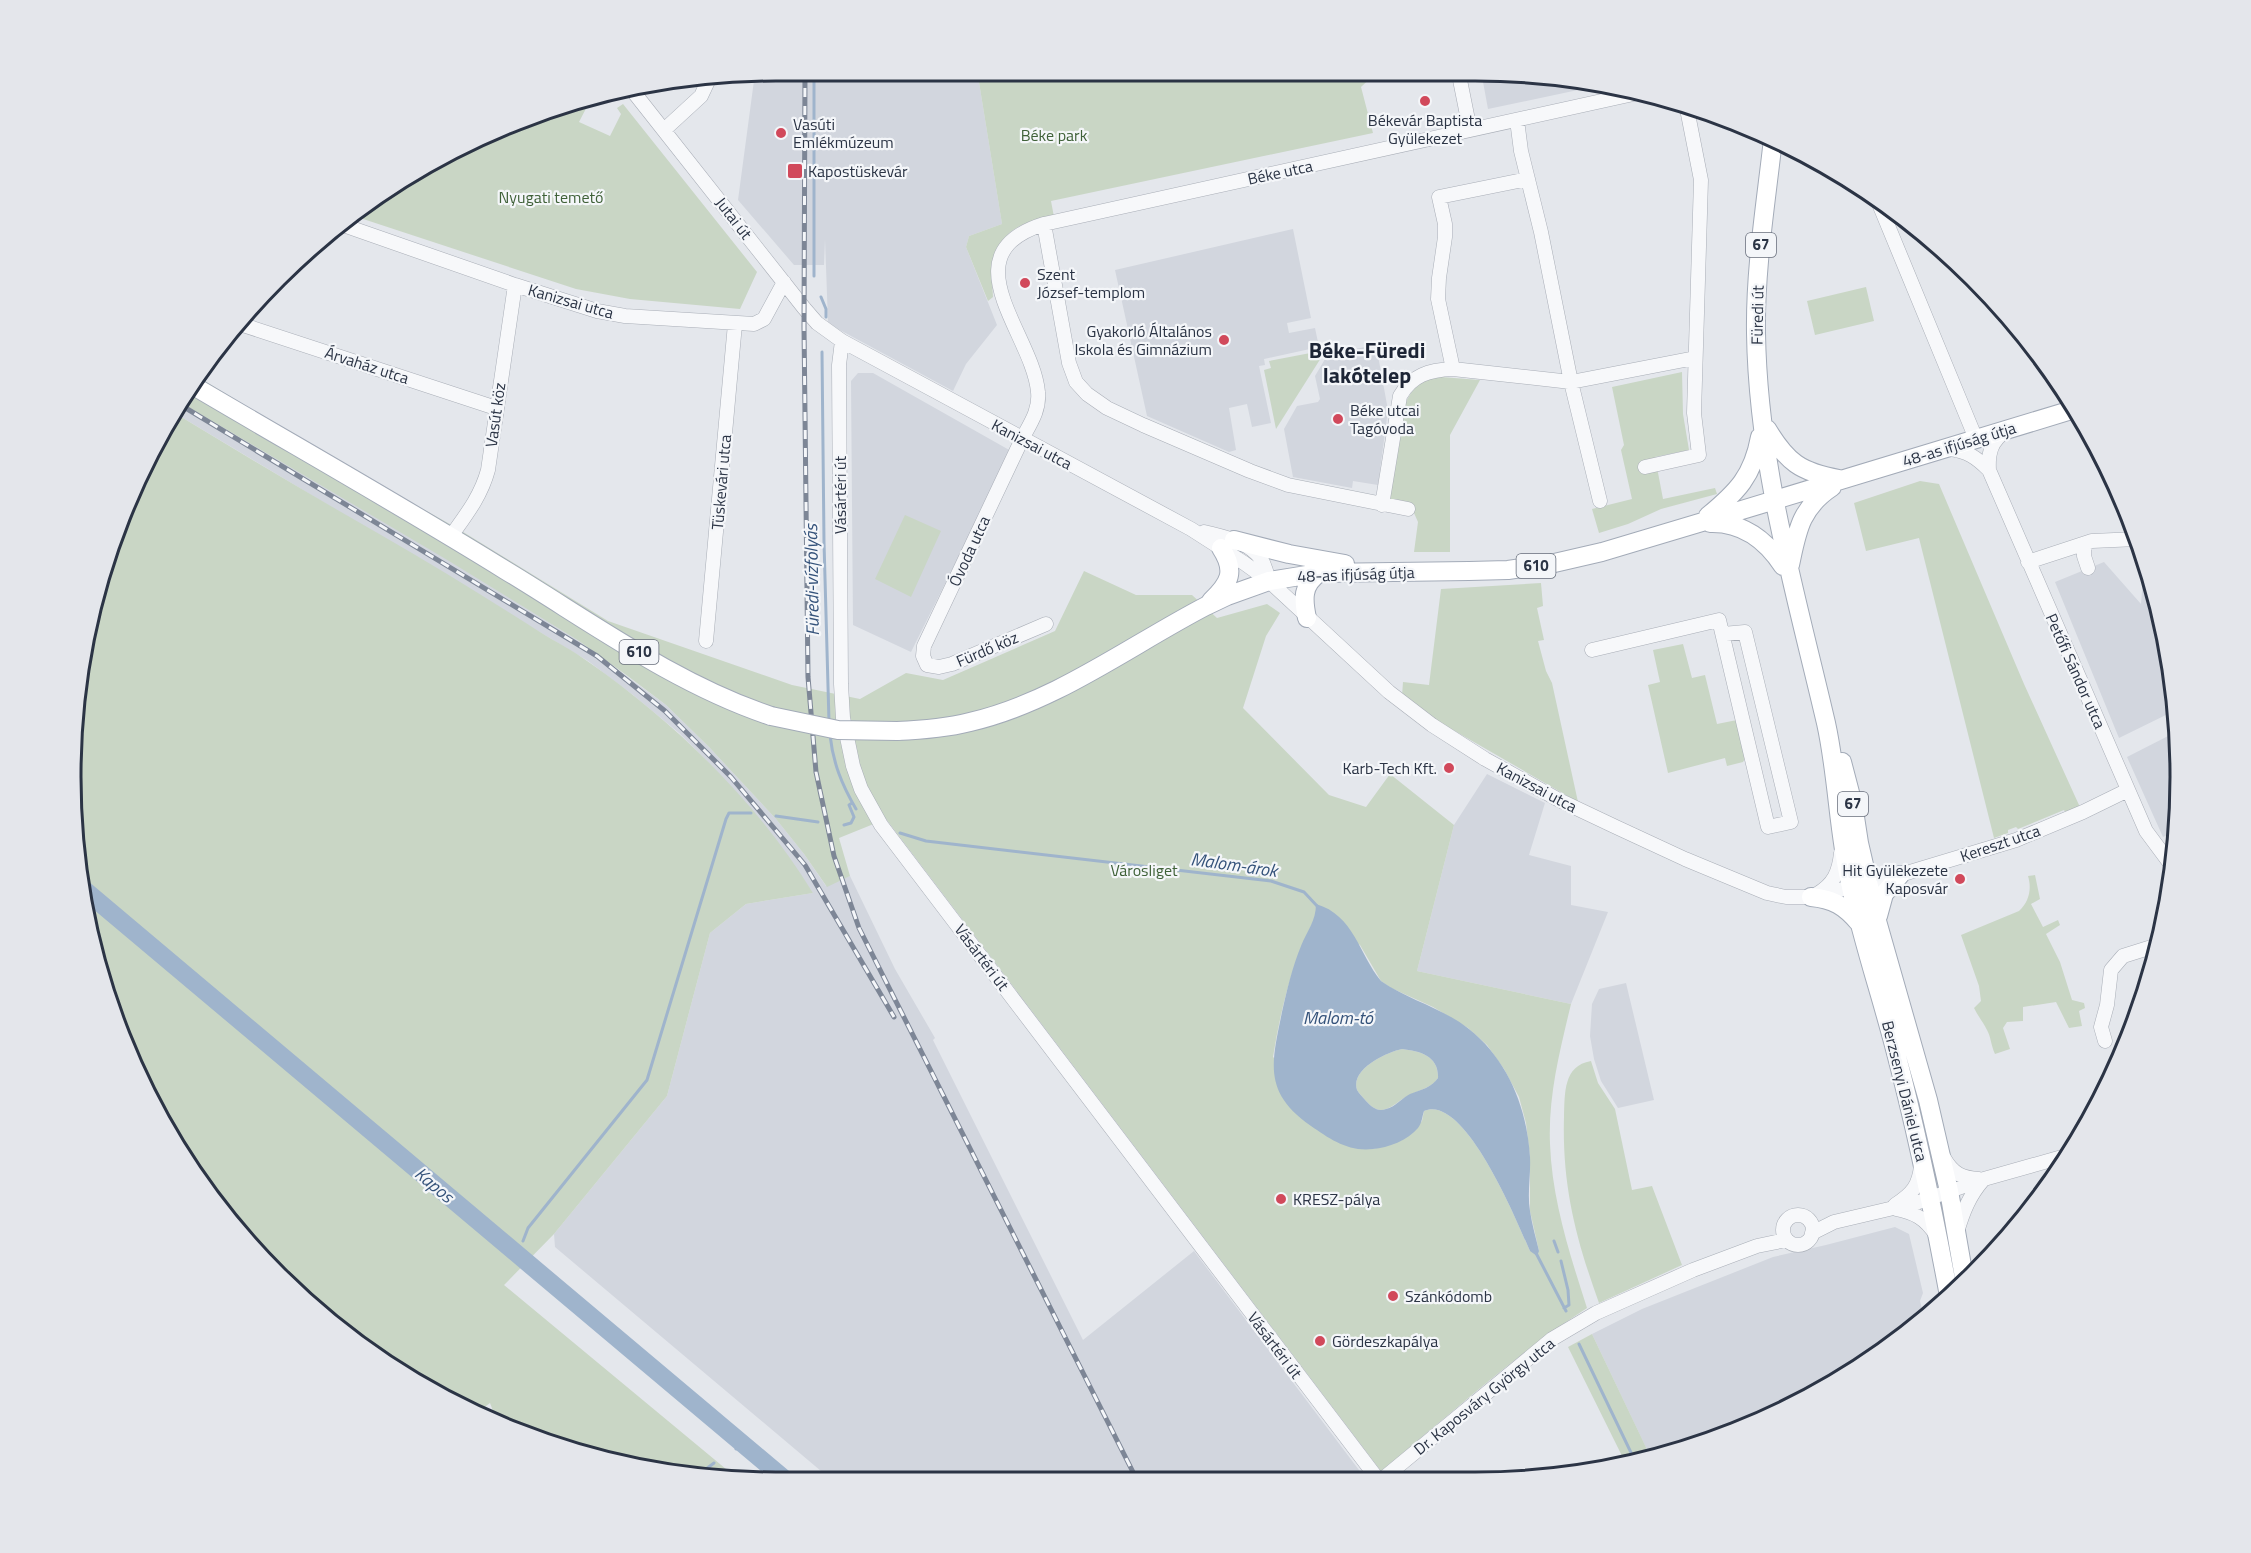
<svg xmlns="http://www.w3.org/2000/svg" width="2251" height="1553" font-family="'Titillium Web',sans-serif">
	<rect width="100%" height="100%" fill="#e4e7ec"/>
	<path fill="#d2d6de" d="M777,70L974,71L971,72L978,76L1002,224L969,236L966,247L997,325L966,364L953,391L838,329L828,322L825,239L824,265H794L738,200L755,73Z
		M1481,71L1595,82L1592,87L1488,109Z
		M1293,229L1311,318L1287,323L1289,333L1315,328L1319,347L1264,359L1265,365L1259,366L1271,423L1252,427L1247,404L1229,408L1236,450L1229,452L1147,416L1115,270Z
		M1376,345L1388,410L1378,485L1353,481L1352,488L1293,477L1284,429L1297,406L1318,402L1320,399L1315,376L1328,354Z
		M858,373H873L1011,451L911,652L853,625L851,381Z
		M180,402L449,560L579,641L666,705L709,747L776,819L804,854L826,886L850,876L895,969L935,1038L933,1040L1083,1340L1194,1251L1368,1482H834L555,1247L554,1234L667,1096L710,933L746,904L813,893L711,765L679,733L633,695L588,661L173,412Z
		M2104,562L2141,604L2144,564L2167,639L2174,711L2119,738L2055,582Z
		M2176,732L2180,777L2175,832L2163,837L2127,757Z
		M1487,774L1545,803L1529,855L1571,866V905L1608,912L1571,1004L1417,971L1454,825Z
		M1626,983L1654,1100L1618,1108L1601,1081L1594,1059L1590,1036L1592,1004L1599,989Z
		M1895,1227L1909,1234L1923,1293L1920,1301L1924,1317L1867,1363L1787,1410L1650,1456L1592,1334L1642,1309L1773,1257L1826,1245Z"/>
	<path fill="#c9d6c5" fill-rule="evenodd" d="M1007,70L1378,71L1361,87L1373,133L1051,201L1054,217C1043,220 1028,221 1018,227C992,241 991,271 993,297L988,301L966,247L969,236L1002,224L978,76Z
		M593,95L579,122L610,136L621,114L617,108L623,104L757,272L740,309L630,299L576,289L354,216L385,189L506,124Z
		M1866,287L1874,321L1815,335L1807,301Z
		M1326,350L1276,429L1264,370L1271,368L1269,361Z
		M1682,372L1683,414L1689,450L1655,457L1663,499L1715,488L1717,494L1661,509L1628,524L1599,533L1592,509L1632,499L1621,450L1624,445L1612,387Z
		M198,377L336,460L455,527L608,621L792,685L860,699L906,673L943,680L1055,631L1084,571L1136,595H1192L1217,618L1267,604L1280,613L1266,636L1243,708L1329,795L1366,807L1390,774L1454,825L1417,971L1571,1004C1560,1050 1548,1096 1550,1144C1552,1200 1570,1255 1587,1308C1514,1355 1449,1416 1381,1471L886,819L839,838L850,876L827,887L804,854L776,819L709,747L666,705L629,677L579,641L449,561L180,402ZM1316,916L1360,945L1381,981L1391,988L1433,1007L1468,1028L1487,1045L1504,1069L1519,1097L1526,1123L1530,1157V1211L1539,1251H1530C1517,1222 1465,1093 1424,1111L1422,1121L1402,1140L1373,1149L1273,1057C1281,1007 1293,960 1316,916Z
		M1441,377L1480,380L1450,435V552H1414L1418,522L1410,504L1389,500L1406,402C1414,385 1424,379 1441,377Z
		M173,412C242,454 311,495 381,535C435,566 487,598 540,632C556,642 574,651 590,663C677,724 757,802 813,893L746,904L710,933L667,1096L554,1234L504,1285L738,1479L638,1469L506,1429L498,1424L490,1403L477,1413L384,1363L277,1275L190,1169L143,1089L84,914L72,822L77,685L124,506L165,423Z
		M1920,481L1939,484L2024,684L2079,805L2078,809L2067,815L2064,810L2018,829L2016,827L2008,830V833L1994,838L1919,538L1866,551L1854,503Z
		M905,515L941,531L911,597L875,579Z
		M1541,583L1543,606L1537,608L1544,640L1538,641L1546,671L1552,683L1578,802L1434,719L1402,696L1403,682L1429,685L1441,589Z
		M1683,644L1692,678L1705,675L1717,724L1737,720L1746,757L1743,762L1727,766L1725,758L1668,773L1648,685L1660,682L1653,650Z
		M2035,875L2040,899L2031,904L2043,927L2058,920L2060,925L2046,934L2060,962L2072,1000L2084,1003L2085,1008L2079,1011L2082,1026L2069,1028L2056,1002L2023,1007V1021L2007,1022L2003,1028L2010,1049L1995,1054C1991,1046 1991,1037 1987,1030C1983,1022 1978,1016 1974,1008L1981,1001L1979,986L1961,935L2019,911C2029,902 2032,889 2028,876Z
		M1402,1049C1420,1051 1439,1056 1438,1078C1431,1089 1417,1090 1406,1097C1400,1100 1393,1107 1386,1109C1377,1112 1372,1107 1366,1101C1363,1097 1359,1094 1357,1090C1350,1069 1387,1052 1402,1049Z
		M1591,1061L1598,1083L1615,1109L1632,1190L1652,1186L1682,1265L1599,1303C1576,1239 1562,1186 1564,1117C1565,1093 1563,1066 1591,1061Z
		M1592,1334L1643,1441L1650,1456L1626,1464L1568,1347Z"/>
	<path fill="#9fb4cc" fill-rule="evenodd" d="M1316,904C1354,915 1359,954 1381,981C1408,1000 1443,1008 1469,1029C1508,1060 1527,1108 1530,1157C1531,1175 1527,1193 1530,1211C1532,1225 1536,1238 1539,1251L1537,1256L1530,1251C1517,1222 1465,1093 1424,1111C1422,1117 1422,1123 1418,1128C1408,1140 1388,1148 1373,1149C1348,1152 1330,1139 1311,1126C1262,1092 1272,1062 1282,1012C1287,990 1292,968 1301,946C1307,931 1316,921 1316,904ZM1402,1049C1420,1051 1439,1056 1438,1078C1432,1087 1421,1090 1410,1094C1402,1098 1395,1107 1386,1109C1377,1112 1372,1107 1366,1101C1363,1097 1359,1094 1357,1090C1350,1069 1387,1052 1402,1049Z"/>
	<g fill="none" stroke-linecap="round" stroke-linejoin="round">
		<path stroke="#9fb4cc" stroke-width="3" d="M814,276V70
			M821,297L826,309V317
			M822,352L824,542L829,722
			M830,735C833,763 842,785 856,809
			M776,816L818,822
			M844,825L851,823L854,817L849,805L852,803
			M900,833L926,841L1271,881L1304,892L1318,907
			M523,1241L528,1228L647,1080L726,819L729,813H751
			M1554,1241L1558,1252
			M1536,1253L1566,1311
			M517,1255L520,1251
			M1561,1261L1568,1290L1569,1305L1564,1308
			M1579,1344L1635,1461
			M736,1449L743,1444
			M698,1475L714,1463"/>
		<path stroke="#9fb4cc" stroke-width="18" d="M81,887L788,1482"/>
		<g stroke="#a9aeb7" stroke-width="15">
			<path id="minor" d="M1458,70L1470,130
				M632,90L804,308L817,323L842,341L1191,529L1244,563L1269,581L1389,692L1432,725L1485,759L1559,800L1616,827L1685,859L1767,893L1786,897H1811L1900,875L2016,840L2083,812L2128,790
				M1517,120L1521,151L1541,232L1571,382L1600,501
				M664,130L701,96L709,79
				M1877,199L1976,439
				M1044,224L1069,363L1076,382L1087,394L1107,408L1143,425L1250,471L1288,485L1408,509
				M343,225L515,285L597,311L625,316L754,324L764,319L784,282
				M237,323L496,408
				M842,341L839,365L841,684L843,718L853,766L861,789L881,825L1380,1482
				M1453,369L1438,299L1439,278L1445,237V224L1439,197L1528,179
				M1949,449C1967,451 1976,457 1989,470L2146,831L2172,866
				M1645,467L1699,455L1694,413L1701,180L1687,109
				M1989,470C1988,453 1991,441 2006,431
				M1382,505L1400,396C1412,375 1429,370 1453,369L1571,382L1695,358
				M1204,532C1223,537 1248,541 1261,559C1265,565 1267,574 1269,581
				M451,536C466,515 481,496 488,470L515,285
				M2084,544V556L2088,568
				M2028,562L2092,541L2137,539
				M1046,624L952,664L939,667L927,665L923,656L924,646L1022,439C1030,424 1040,410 1038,392C1033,334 947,254 1044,224L1638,93
				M706,641L735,324
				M1592,650L1719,620L1768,827L1791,822L1745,632L1723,634
				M1817,894C1834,884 1839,872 1841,853
				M2105,1041L2101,1027L2107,1005L2111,970L2123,956L2158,945
				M1944,1158C1953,1174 1962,1178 1979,1179
				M1895,1205C1912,1194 1919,1186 1921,1166
				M1896,1209C1915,1213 1925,1218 1936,1235
				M1783 1230a15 15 0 1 1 30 0a15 15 0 1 1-30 0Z
				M1957,1232C1963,1212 1969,1196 1983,1180
				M1812,1233L1834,1222L1919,1202L1984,1179L2069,1155
				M1379,1482L1552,1339L1596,1313L1693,1270L1757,1246L1786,1240"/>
		</g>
		<g stroke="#a3abb8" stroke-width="20">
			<path id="major" d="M1773,139C1766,203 1755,268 1756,333C1758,467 1796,594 1826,723C1838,777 1838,833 1851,887C1863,943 1882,998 1896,1053C1917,1133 1934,1215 1949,1296
				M192,385C297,447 402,506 505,570C591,622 675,684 771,716
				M1767,429C1787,462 1800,472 1839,479
				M1708,516C1737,492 1753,476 1760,437
				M1710,523C1742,522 1766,540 1783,566
				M1234,540L1289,554L1345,564
				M1790,565C1797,532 1800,508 1832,487
				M1211,601C1230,583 1236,571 1221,548
				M1307,618C1303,599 1302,585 1319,573
				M897,731C922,730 946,728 970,722C1056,702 1129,646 1206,606L1227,596L1269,581L1319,573L1469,571L1508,570L1550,564L1602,552L1699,523L2075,409
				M1842,762L1853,804L1859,843L1877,921L1928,1100L1949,1191L1965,1283
				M1811,897C1833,899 1845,906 1859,923
				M1878,916L1884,894L1900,875"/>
		</g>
		<use href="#minor" stroke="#f7f8fa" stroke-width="14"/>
		<use href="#major" stroke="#fff" stroke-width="18"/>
		<g stroke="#7d8696" stroke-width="5">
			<path id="rail" d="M805,70L804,327L808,677L816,772L834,856L859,928L1138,1482
				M179,404L597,656L665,711L731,777L805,865L894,1017"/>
		</g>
		<use href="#rail" stroke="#f4f6f9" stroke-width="3" stroke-dasharray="9" stroke-linecap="butt"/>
		<g stroke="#a3abb8" stroke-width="20" stroke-linecap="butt">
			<path id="major-bridge" d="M771,716L838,730L897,731"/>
		</g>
		<use href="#major-bridge" stroke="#fff" stroke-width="18"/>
	</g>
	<g fill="#d1495b" stroke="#f4f6f9" stroke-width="2">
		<circle cx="1425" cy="101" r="6"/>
		<circle cx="781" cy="133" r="6"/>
		<rect x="787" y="163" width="16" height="16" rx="3"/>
		<circle cx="1025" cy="283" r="6"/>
		<circle cx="1224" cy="340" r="6"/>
		<circle cx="1338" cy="419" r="6"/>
		<circle cx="1449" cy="768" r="6"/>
		<circle cx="1960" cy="879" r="6"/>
		<circle cx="1281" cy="1199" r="6"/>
		<circle cx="1393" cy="1296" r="6"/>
		<circle cx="1320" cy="1341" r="6"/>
	</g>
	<g text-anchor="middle" stroke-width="4.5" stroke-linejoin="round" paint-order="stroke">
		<g fill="#f4f6f9" stroke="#676e7b" stroke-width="1.5">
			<rect x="1746" y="233" width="30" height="24" rx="4.5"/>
			<rect x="1516.5" y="554" width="39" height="24" rx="4.5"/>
			<rect x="619.5" y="640" width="39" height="24" rx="4.5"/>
			<rect x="1838" y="792" width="30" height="24" rx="4.5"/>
		</g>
		<g font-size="15" font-weight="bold" fill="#2b3445">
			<text x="1761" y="250">67</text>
			<text x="1536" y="571">610</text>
			<text x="639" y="657">610</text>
			<text x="1853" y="809">67</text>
		</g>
		<g font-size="16" fill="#2b3445" stroke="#f4f6f9" text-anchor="start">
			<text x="1425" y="126" text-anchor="middle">Békevár Baptista<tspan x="1425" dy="18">Gyülekezet</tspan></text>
			<text x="793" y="130">Vasúti<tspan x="793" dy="18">Emlékmúzeum</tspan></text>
			<text x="808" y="177">Kapostüskevár</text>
			<text x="1037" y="280">Szent<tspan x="1037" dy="18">József-templom</tspan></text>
			<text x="1212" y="337" text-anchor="end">Gyakorló Általános<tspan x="1212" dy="18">Iskola és Gimnázium</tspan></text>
			<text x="1350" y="416">Béke utcai<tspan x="1350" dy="18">Tagóvoda</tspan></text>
			<text x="1437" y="774" text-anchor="end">Karb-Tech Kft.</text>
			<text x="1948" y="876" text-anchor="end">Hit Gyülekezete<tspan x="1948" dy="18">Kaposvár</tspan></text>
			<text x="1293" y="1205">KRESZ-pálya</text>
			<text x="1405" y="1302">Szánkódomb</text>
			<text x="1332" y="1347">Gördeszkapálya</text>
		</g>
		<g font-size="16" fill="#3f6138" stroke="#f4f6f9">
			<text x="1054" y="141">Béke park</text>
			<text x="551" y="203">Nyugati temető</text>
			<text x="1144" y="876">Városliget</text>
		</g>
		<g font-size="16" fill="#2b3445" stroke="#f4f6f9">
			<text transform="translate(1280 172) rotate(-12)" y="6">Béke utca</text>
			<text transform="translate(734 218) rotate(52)" y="6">Jutai út</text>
			<text transform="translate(571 301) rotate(16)" y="6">Kanizsai utca</text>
			<text transform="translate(1757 315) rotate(-89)" y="6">Füredi út</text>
			<text transform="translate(367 365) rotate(18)" y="6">Árvaház utca</text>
			<text transform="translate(495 415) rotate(-82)" y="6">Vasút köz</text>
			<text transform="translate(1032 444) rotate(28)" y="6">Kanizsai utca</text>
			<text transform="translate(1959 444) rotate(-17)" y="6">48-as ifjúság útja</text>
			<text transform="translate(721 482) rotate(-85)" y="6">Tüskevári utca</text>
			<text transform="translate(840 495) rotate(-90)" y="6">Vásártéri út</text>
			<text transform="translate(969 551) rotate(-65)" y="6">Óvoda utca</text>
			<text transform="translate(1356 574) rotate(-2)" y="6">48-as ifjúság útja</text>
			<text transform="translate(987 649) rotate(-23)" y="6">Fürdő köz</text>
			<text transform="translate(2076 671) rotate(66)" y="6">Petőfi Sándor utca</text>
			<text transform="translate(1537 787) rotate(28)" y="6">Kanizsai utca</text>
			<text transform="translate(2000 843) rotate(-19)" y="6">Kereszt utca</text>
			<text transform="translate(982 957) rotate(53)" y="6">Vásártéri út</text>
			<text transform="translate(1905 1091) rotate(76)" y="6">Berzsenyi Dániel utca</text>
			<text transform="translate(1275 1345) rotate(53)" y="6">Vásártéri út</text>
			<text transform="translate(1484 1396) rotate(-39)" y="6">Dr. Kaposváry György utca</text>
		</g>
		<g font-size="18" font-style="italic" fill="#34527a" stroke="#f4f6f9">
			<text transform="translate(812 580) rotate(-91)" y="6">Füredi-vízfolyás</text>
			<text transform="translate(1234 865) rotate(8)" y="6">Malom-árok</text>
			<text x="1338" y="1024">Malom-tó</text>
			<text transform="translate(434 1185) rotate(40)" y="6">Kapos</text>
		</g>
		<g font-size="22" font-weight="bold" fill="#1d2536" stroke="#f4f6f9">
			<text x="1367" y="358">Béke-Füredi<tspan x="1367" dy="25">lakótelep</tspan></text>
		</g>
	</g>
	<path d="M0 0H2251V1553H0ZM776 81H1475A695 695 0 0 1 2170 776V777A695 695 0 0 1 1475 1472H776A695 695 0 0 1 81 777V776A695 695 0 0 1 776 81Z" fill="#e4e6eb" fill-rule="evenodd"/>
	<path fill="none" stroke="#2b3445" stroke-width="3" d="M776 81H1475A695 695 0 0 1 2170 776V777A695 695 0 0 1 1475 1472H776A695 695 0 0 1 81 777V776A695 695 0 0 1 776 81Z"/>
</svg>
